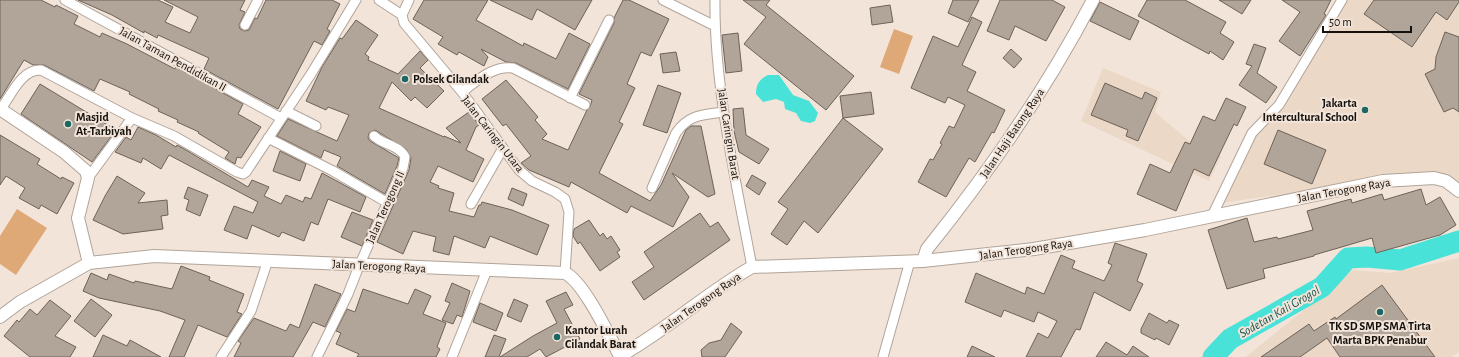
<svg xmlns="http://www.w3.org/2000/svg" width="1459" height="357" font-family="'Alegreya Sans',sans-serif">
	<rect width="100%" height="100%" fill="#f2e4d9"/>
	<path fill="#ebd8c6" d="M1338,0H1459V189L1443,178L1375,177L1295,192L1214,204L1246,138L1296,83Z
		M1103,68L1161,92L1155,112L1188,140L1221,156L1209,181L1081,121Z
		M1459,258V352L1451,357H1246L1353,270L1391,273Z"/>
	<path fill="#dfa977" d="M894,29L913,36L899,74L880,67Z
		M17,209L47,228L16,275L0,264V236Z"/>
	<path fill="#49e2d9" d="M768,75H779L793,95L809,101L818,113L815,121L810,123L801,121L796,113L785,109L784,102L776,99L763,102L756,94C756,85 759,79 768,75Z"/>
	<g fill="none" stroke-linecap="round" stroke-linejoin="round">
		<path stroke="#49e2d9" stroke-width="21" d="M1213,357L1230,339L1322,287L1348,258L1367,257L1400,260L1459,241"/>
	</g>
	<path fill="#b1a59a" stroke="#6d6258" d="M0,0H41L55,7L56,5L78,16L74,24L100,37L102,33L127,44L175,69L176,67L243,104L238,114L261,127L241,158L237,157L235,164L225,158L229,152L198,133L199,132L177,122L178,120L158,111L159,109L129,94L130,92L100,79L94,91L44,65H33L24,60L0,99Z
		M78,0H158L173,7L165,22L190,33L198,17L164,0H245L240,10L245,12L239,25L240,29L245,31L249,30L255,18L257,19L266,0H332L340,4L327,29L330,31L322,45L314,41L278,109L204,69L209,58L158,35L157,38L144,31V33L112,15Z
		M424,0H488L476,20L523,46L524,43L556,59L569,33L590,44L568,89L516,63L506,62L481,49L488,57L484,66L459,52L457,55L438,44L443,37L413,19Z
		M490,0H592L575,30L537,9L532,20Z
		M623,0H629L669,19L651,56L641,52L627,84L635,88L619,122L623,124L599,173L650,201L661,185L686,130L691,126H701L715,194L708,197L672,173L689,197L673,227L631,206L627,213L571,182L569,187L529,170L521,163L531,156L506,124L503,126L482,99L506,80L538,117L535,120L547,134L542,139L568,150L587,110L590,107L592,100L579,94L614,23V18Z
		M743,0H770L766,5L854,76L826,110L744,44L766,17Z
		M953,0H979L968,22L948,13Z
		M1000,0H1052L1065,7L1046,41L1015,26L1009,40L987,31Z
		M1147,0H1185L1226,22L1220,33L1234,42L1223,60L1210,51L1209,54L1138,16Z
		M1219,0H1251L1242,14Z
		M1282,0H1331L1324,14L1326,15L1300,56L1279,41L1300,12Z
		M1374,0H1459V2L1447,20L1436,12L1412,47L1364,14Z
		M1100,2L1139,21L1130,40L1090,21Z
		M890,5L893,22L872,25L870,8Z
		M972,17L982,22L962,65L976,72L967,91L1005,110L994,133L992,132L975,162L969,158L946,197L918,182L930,159L933,160L942,144L940,143L949,126L954,128L965,105L948,97L945,103L911,88L933,36L958,47Z
		M356,20L378,35L365,54L369,57L368,60L398,74L420,51L428,60L420,68L444,91L427,108L415,97L411,101L392,82L379,108L444,137V136L461,143L446,128L469,112L479,125L476,127L466,150L484,159L473,182L438,166L430,182L439,186L438,188L454,193L449,211L474,217L479,205H481L482,202L512,210L549,225L537,255L490,236L485,248L454,236L449,255L433,251L436,237L413,231L403,254L377,242L409,170L411,158L406,149L375,130L369,133L368,138L370,141L399,158L397,166L385,194L337,166L341,157L324,150L321,158L277,136L288,119L337,141L349,115L328,107L326,110L306,101L322,67L340,38L342,39Z
		M1445,32L1459,37V112L1453,108L1444,112L1425,74L1435,69L1436,57Z
		M738,33L742,71L726,73L722,35Z
		M1254,44L1266,48L1257,73L1277,87L1266,103L1239,85L1252,66L1246,64Z
		M1011,49L1022,59L1014,68L1003,58Z
		M676,52L680,71L663,73L660,54Z
		M1105,83L1142,99L1145,92L1157,98L1138,141L1126,136L1128,130L1091,115Z
		M40,84L116,130L92,162L21,114Z
		M658,85L681,93L667,133L643,125Z
		M871,92L874,114L843,118L840,96Z
		M1226,98L1246,107L1237,126L1234,124L1209,176L1194,169L1176,211L1137,194L1150,164L1170,173L1185,142L1190,144L1203,116L1215,121Z
		M743,108L746,135L769,149L759,164L739,152L734,131L733,109Z
		M843,118L883,149L818,233L804,221L787,245L771,234L788,209L778,202Z
		M138,127L156,135L176,147L177,145L186,150L248,187L252,180L269,187L264,196L281,204L286,195L303,202L305,197L311,199L322,173L366,197L360,212L328,199L318,225L311,222L304,241L282,232L279,237L252,225L247,239L224,230L234,206L253,213L258,202L169,155L161,169L143,158L141,163L115,152L126,137L131,140Z
		M1278,130L1326,150L1312,184L1264,164Z
		M0,135L40,159L37,164L61,179L62,177L74,183L57,214L41,205L39,209L19,198L25,188L6,176L0,185Z
		M280,151L306,164L300,181L273,171Z
		M752,175L766,183L759,195L746,186Z
		M117,176L145,193L138,203L167,200L168,215L161,216L163,229L123,234L93,220L105,196Z
		M188,187L208,195L200,216L186,210L189,200L184,198Z
		M512,188L527,194L523,206L508,199Z
		M1421,189L1426,205L1440,197L1456,225L1440,235L1376,253L1372,238L1345,246L1314,255V256L1263,269L1265,278L1227,289L1208,230L1247,218L1254,242L1277,237L1278,239L1313,230L1307,211L1351,199L1352,203L1382,194L1384,200Z
		M352,212L373,220L362,246L341,237Z
		M700,213L710,227L718,222L730,240L644,300L632,282L654,267L644,252Z
		M589,220L600,236L603,233L607,239L611,236L620,250L617,252L620,257L600,271L580,242L578,244L573,236L574,229Z
		M1115,243L1147,254L1137,281L1143,284L1130,311L1094,292L1080,330L1076,329L1061,357H1026L1038,333L1048,338L1057,321L1038,312L1034,322L1004,310L1001,317L965,302L976,273L1025,294L1027,287L1044,294L1061,255L1075,261L1072,268L1104,281L1112,265L1108,263Z
		M181,266L210,277L209,280L244,294L237,312L242,314L227,337L198,325L184,357H169L185,320L160,311L99,298L83,291L91,273L107,280L109,274L134,283L135,281L172,289Z
		M452,283L470,291L462,317L457,315L453,324L442,320L450,303L445,301Z
		M315,284L341,294L325,327L313,322L293,357H234L241,343L238,341L254,318L286,331L290,324L299,328Z
		M1382,285L1435,357H1340L1327,338L1300,357H1261L1309,324L1314,331L1335,317L1336,319Z
		M363,289L408,304L415,289L431,296L423,314L446,323L437,347L440,349L436,357H357L359,354L336,344L341,333L336,331L347,309L355,312Z
		M566,292L573,305L564,309L580,339L546,357L540,349L527,357H500L533,336L557,323L546,301Z
		M91,299L112,315L95,337L74,321Z
		M514,299L528,305L521,322L507,316Z
		M50,300L71,316L55,336L76,347L70,357H30L4,336L17,320L19,322L30,309L37,315Z
		M480,303L503,313L496,331L473,322Z
		M1149,313L1167,323L1169,320L1179,325L1169,345L1156,338L1155,340L1141,333V329Z
		M731,323L742,332L725,357H702L701,350L709,343L721,340Z
		M103,335L127,346L130,340L161,357H93Z
		M494,335L506,339L499,357H485Z
		M1106,342L1127,355L1133,346L1149,357H1096Z
		M972,346L995,357H967Z"/>
	<g fill="none" stroke-linecap="round" stroke-linejoin="round">
		<g stroke="#b1a499" stroke-width="11">
			<path id="minor" d="M65,0L281,118
				M379,0L402,15
				M663,0L715,26
				M715,0C714,87 736,181 752,267
				M402,15L404,23L462,92L519,170L532,181L555,192L565,199L569,212L565,273
				M402,15L409,0
				M245,25L258,0
				M462,92C477,81 493,65 513,68L585,105
				M570,98L609,20
				M0,110C11,96 21,69 41,70L132,118L174,136L237,172L243,174L246,172L311,74L356,0
				M286,111L316,126
				M268,138L333,171L388,203
				M88,178L132,118
				M652,188L676,133C689,114 703,115 724,112
				M471,204L503,148
				M1212,216L1252,133L1279,105L1342,0
				M221,357L251,311L268,260
				M317,357L348,294L359,266L403,168L405,157C399,145 383,145 374,136
				M452,357L487,270
				M883,357L910,261"/>
		</g>
		<g stroke="#b1a499" stroke-width="14">
			<path id="tertiary" d="M0,109L64,152L86,171L88,178L78,218L89,263
				M923,261L927,249C989,172 1047,88 1093,0
				M0,317L20,302L89,263L154,256L565,273C584,282 609,336 620,356C667,330 706,293 752,267L923,261L1034,249L1145,230L1383,181L1434,178L1446,181L1459,191"/>
		</g>
		<use href="#minor" stroke="#fff" stroke-width="9"/>
		<use href="#tertiary" stroke="#fff" stroke-width="12"/>
	</g>
	<g fill="#1b6863" stroke="#f2e4d9" stroke-width="1.5">
		<circle cx="405" cy="79" r="4"/>
		<circle cx="1365" cy="110" r="4"/>
		<circle cx="68" cy="124" r="4"/>
		<circle cx="1380" cy="312" r="4"/>
		<circle cx="557" cy="337" r="4"/>
	</g>
	<g text-anchor="middle" stroke-width="4" stroke-linejoin="round" paint-order="stroke">
		<g font-size="12" fill="#15110d" stroke="#f2e4d9">
			<text transform="translate(173 59) rotate(29)" y="4">Jalan Taman Pendidikan II</text>
			<text transform="translate(1012 133) rotate(-56)" y="4">Jalan Haji Batong Raya</text>
			<text transform="translate(493 134) rotate(52)" y="4">Jalan Caringin Utara</text>
			<text transform="translate(729 134) rotate(81)" y="4">Jalan Caringin Barat</text>
			<text transform="translate(1344 190) rotate(-10)" y="4">Jalan Terogong Raya</text>
			<text transform="translate(385 207) rotate(-66)" y="4">Jalan Terogong II</text>
			<text transform="translate(1026 249) rotate(-8)" y="4">Jalan Terogong Raya</text>
			<text transform="translate(379 266) rotate(3)" y="4">Jalan Terogong Raya</text>
			<text transform="translate(701 302) rotate(-35)" y="4">Jalan Terogong Raya</text>
		</g>
		<g font-size="12" font-weight="bold" fill="#15110d" stroke="#f2e4d9" text-anchor="start">
			<text x="413" y="83">Polsek Cilandak</text>
			<text x="1357" y="107" text-anchor="end">Jakarta<tspan x="1357" dy="14">Intercultural School</tspan></text>
			<text x="76" y="121">Masjid<tspan x="76" dy="14">At-Tarbiyah</tspan></text>
			<text x="1380" y="330" text-anchor="middle">TK SD SMP SMA Tirta<tspan x="1380" dy="14">Marta BPK Penabur</tspan></text>
			<text x="565" y="334">Kantor Lurah<tspan x="565" dy="14">Cilandak Barat</tspan></text>
		</g>
		<g font-size="13" font-style="italic" fill="#175653" stroke="#f2e4d9">
			<text transform="translate(1279 311) rotate(-30)" y="5">Sodetan Kali Grogol</text>
		</g>
	</g>
	<path d="M1323 26v6h88v-6" fill="none" stroke="#15110d" stroke-width="2"/>
	<text x="1329" y="26" font-size="12" fill="#15110d" stroke="#f2e4d9" stroke-width="3" paint-order="stroke">50 m</text>
</svg>
